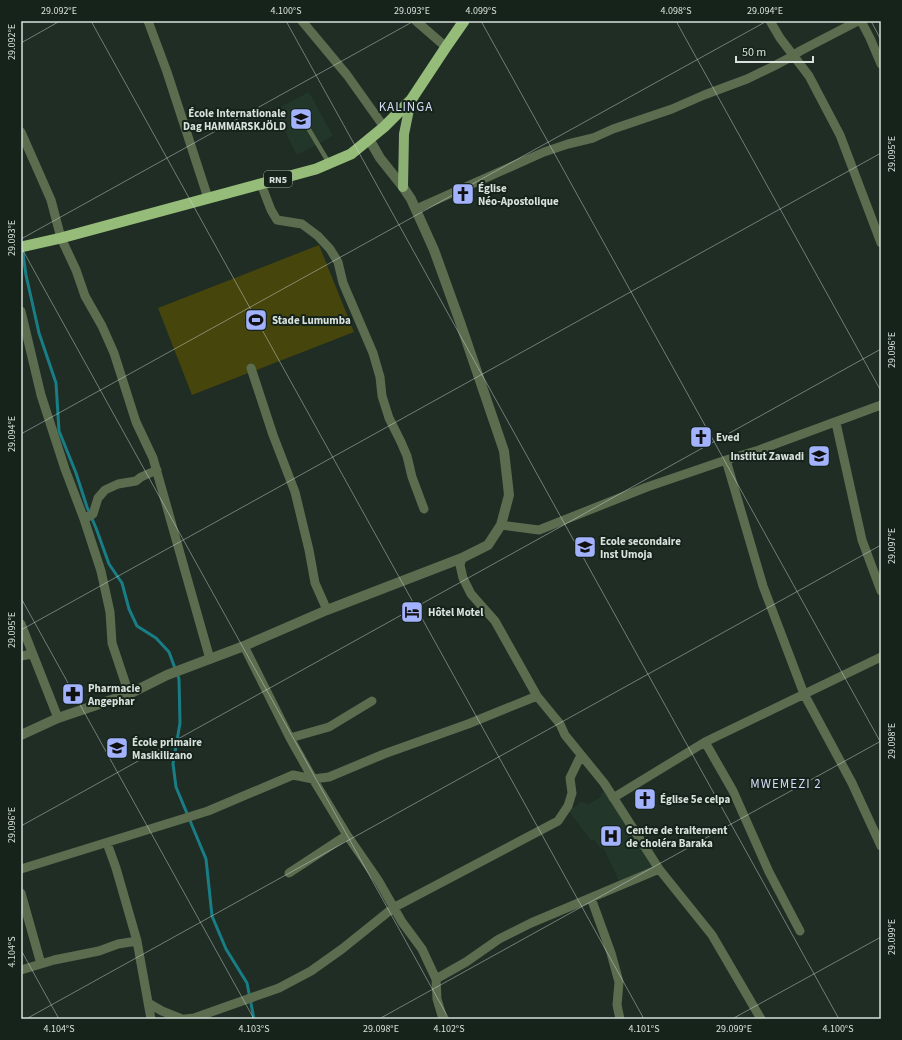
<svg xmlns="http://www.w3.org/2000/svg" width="902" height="1040" font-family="'Source Sans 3',sans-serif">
	<rect width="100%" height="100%" fill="#1f2d24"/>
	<path fill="#223629" d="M309,92L333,136L297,155L274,110Z
		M606,791L655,867L619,881L603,847L600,848L594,839L591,841L569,811L581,802L588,804L601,797V794Z"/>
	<path fill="#46450c" d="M319,245L354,332L192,395L158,308Z"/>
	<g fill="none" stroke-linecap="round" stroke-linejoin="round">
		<path stroke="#197d86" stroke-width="3" d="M21,239L26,275L39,333L56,383L59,431L76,473L87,507L96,528L109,564L122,583L129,609L137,626L156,638L169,652L179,679L180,723L173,764L176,787L206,859L212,916L226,949L247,983L254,1019"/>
		<path stroke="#5b6c4f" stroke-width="4.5" d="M305,123L329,163"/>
		<path stroke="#5b6c4f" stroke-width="9" d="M148,21L167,72L208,198
			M302,21L347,75L384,127
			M416,21L446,47
			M770,21L780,38L809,76L840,135L881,243
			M861,21L870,38L881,64
			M21,132L51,200L61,238L76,270L85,296L102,326L114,353L136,422L153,458L210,659
			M261,184L271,210L277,220L302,224L318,236L330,249L338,262L343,283L373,353L380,377L382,396L389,418L401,442L407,456L412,477L424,509
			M416,209L544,152L568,144L593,138L613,129L672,109L704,95L747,79L772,67L793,56L800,51L858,21
			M21,311L41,395L65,469L84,519L101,571L110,612L112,643L129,694
			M251,368L273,435L295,492L309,550L315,583L327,610
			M836,423L862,540L881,591
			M726,460L763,586L804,694L852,783L881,846
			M84,519L93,514L98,498L105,490L118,484L136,481L141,477L157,470
			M501,525L539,530L647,487L726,460L759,450L881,405
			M462,558L460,565L463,578L471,594L495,621L537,696L560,724L565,735L604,783L659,869L712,935L761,1019
			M21,624L58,718
			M244,646L290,738L313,779L347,835L378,880L402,922L422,949L436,979L437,999L443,1019
			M21,656L32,654
			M290,738L329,727L372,701
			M705,742L733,791L769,872L800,931
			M613,798L705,742L881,657
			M107,843L116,868L137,941L151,1019
			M21,869L208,811L293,775L313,779L329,777L384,754L468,724L537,696
			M289,873L347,835
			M21,893L41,964
			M591,898L611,953L619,982L617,1005L620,1019
			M21,970L54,960L99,951L118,944L137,941
			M436,979L466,962L499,939L531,923L659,869
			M148,1003L162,1011L182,1019
			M185,1019L194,1018L279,988L311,971L342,949L393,908L558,821L568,806L572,793L570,778L581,755"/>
		<path stroke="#5b6c4f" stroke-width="10" d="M21,735L58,718L129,694L167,675L244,646L327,610L462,558L488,545L501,525L509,495L504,451L460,322L434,250L411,199L403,187L380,158L369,139"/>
		<path stroke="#8caf73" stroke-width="10" d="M403,187L404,134L411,100"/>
		<path stroke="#96bc7a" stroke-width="11" d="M21,247L61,238L316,169L351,154L384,127L411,100L446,47L464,21"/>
	</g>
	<path fill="none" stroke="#d8e1db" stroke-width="1" stroke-opacity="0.45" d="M91,21L644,1019M286,21L839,1019M481,21L881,743M676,21L881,391M871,21L881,40M21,43L60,21M21,239L414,21M21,247L449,1019M21,434L767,21M21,598L254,1019M21,630L881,153M21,826L881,349M21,950L59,1019M26,1019L881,545M379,1019L881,741M732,1019L881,937"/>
	<defs>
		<g id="school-square" transform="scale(1.15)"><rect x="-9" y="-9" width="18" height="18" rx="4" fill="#a2b2fd" stroke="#15231a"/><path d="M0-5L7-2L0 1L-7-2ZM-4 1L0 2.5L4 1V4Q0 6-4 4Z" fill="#111"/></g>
		<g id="church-square" transform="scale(1.15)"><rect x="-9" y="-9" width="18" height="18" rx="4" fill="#a2b2fd" stroke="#15231a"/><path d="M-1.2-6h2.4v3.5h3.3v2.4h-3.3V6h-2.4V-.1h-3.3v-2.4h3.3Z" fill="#111"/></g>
		<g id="stadium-square" transform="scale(1.15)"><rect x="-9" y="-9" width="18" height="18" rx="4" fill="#a2b2fd" stroke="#15231a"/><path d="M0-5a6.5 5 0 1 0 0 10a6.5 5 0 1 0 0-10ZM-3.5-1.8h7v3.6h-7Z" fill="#111"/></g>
		<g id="hotel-square" transform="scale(1.15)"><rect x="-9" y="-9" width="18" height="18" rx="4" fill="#a2b2fd" stroke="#15231a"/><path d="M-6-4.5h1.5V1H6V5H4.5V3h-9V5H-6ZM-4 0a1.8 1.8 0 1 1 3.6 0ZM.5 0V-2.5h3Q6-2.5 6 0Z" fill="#111"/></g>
		<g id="pharmacy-square" transform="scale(1.15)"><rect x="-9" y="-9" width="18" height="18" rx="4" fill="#a2b2fd" stroke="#15231a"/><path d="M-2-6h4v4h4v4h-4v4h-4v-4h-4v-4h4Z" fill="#111"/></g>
		<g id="hospital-square" transform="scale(1.15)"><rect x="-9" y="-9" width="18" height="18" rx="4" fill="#a2b2fd" stroke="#15231a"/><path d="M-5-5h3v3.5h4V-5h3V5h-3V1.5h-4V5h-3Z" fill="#111"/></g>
	</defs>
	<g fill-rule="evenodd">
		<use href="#school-square" x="301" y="119"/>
		<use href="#church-square" x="463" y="194"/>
		<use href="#stadium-square" x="256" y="320"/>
		<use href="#church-square" x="701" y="437"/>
		<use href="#school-square" x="819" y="456"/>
		<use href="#school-square" x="585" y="547"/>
		<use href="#hotel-square" x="412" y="612"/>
		<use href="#pharmacy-square" x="73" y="694"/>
		<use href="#school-square" x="117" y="748"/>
		<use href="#church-square" x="645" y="799"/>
		<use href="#hospital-square" x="611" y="836"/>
	</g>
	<g text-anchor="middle" stroke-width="4" stroke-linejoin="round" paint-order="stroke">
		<rect fill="#15231a" stroke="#9ea8a1" stroke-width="1" x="264" y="171" width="28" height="16" rx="3"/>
		<g font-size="10" font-weight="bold" fill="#d8e1db">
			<text x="278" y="183">RN5</text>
		</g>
		<g font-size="11" font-weight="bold" fill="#d8e1db" stroke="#15231a" text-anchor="start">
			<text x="286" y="117" text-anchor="end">École Internationale<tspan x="286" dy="13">Dag HAMMARSKJÖLD</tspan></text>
			<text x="478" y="192">Église<tspan x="478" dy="13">Néo-Apostolique</tspan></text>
			<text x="272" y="324">Stade Lumumba</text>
			<text x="716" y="441">Eved</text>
			<text x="804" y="460" text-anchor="end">Institut Zawadi</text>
			<text x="600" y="545">Ecole secondaire<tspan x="600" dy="13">Inst Umoja</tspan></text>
			<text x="428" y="616">Hôtel Motel</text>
			<text x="88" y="692">Pharmacie<tspan x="88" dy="13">Angephar</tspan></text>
			<text x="132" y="746">École primaire<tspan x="132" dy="13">Masikilizano</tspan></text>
			<text x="660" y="803">Église 5e celpa</text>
			<text x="626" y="834">Centre de traitement<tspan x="626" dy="13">de choléra Baraka</tspan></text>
		</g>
		<g font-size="13" letter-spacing="1" fill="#d4dbf8" stroke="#15231a">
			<text x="406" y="111">KALINGA</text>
			<text x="786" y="788">MWEMEZI 2</text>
		</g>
	</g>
	<rect width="902" height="1040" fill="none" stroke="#15231a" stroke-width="44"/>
	<path d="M736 56v6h77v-6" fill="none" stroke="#d8e1db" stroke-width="2"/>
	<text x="742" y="56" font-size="12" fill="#d8e1db" stroke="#15231a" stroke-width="3" paint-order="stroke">50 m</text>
	<rect x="22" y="22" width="858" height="996" fill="none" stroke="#d8e1db" stroke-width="1.5"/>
	<g font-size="10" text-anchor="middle" fill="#d8e1db">
		<text x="59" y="14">29.092°E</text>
		<text x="286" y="14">4.100°S</text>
		<text x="412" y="14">29.093°E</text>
		<text x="481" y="14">4.099°S</text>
		<text x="676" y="14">4.098°S</text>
		<text x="765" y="14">29.094°E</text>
		<text transform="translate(11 42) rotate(-90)" y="4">29.092°E</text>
		<text transform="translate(891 154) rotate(-90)" y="4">29.095°E</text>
		<text transform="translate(11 238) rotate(-90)" y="4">29.093°E</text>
		<text transform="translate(891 350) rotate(-90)" y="4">29.096°E</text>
		<text transform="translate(11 434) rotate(-90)" y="4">29.094°E</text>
		<text transform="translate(891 546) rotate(-90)" y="4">29.097°E</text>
		<text transform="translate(11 630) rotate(-90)" y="4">29.095°E</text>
		<text transform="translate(891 741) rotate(-90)" y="4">29.098°E</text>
		<text transform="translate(11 825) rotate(-90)" y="4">29.096°E</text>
		<text transform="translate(891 937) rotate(-90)" y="4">29.099°E</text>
		<text transform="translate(11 952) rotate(-90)" y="4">4.104°S</text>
		<text x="59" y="1032">4.104°S</text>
		<text x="254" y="1032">4.103°S</text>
		<text x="381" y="1032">29.098°E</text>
		<text x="449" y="1032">4.102°S</text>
		<text x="644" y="1032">4.101°S</text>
		<text x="734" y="1032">29.099°E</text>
		<text x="838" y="1032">4.100°S</text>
	</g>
</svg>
